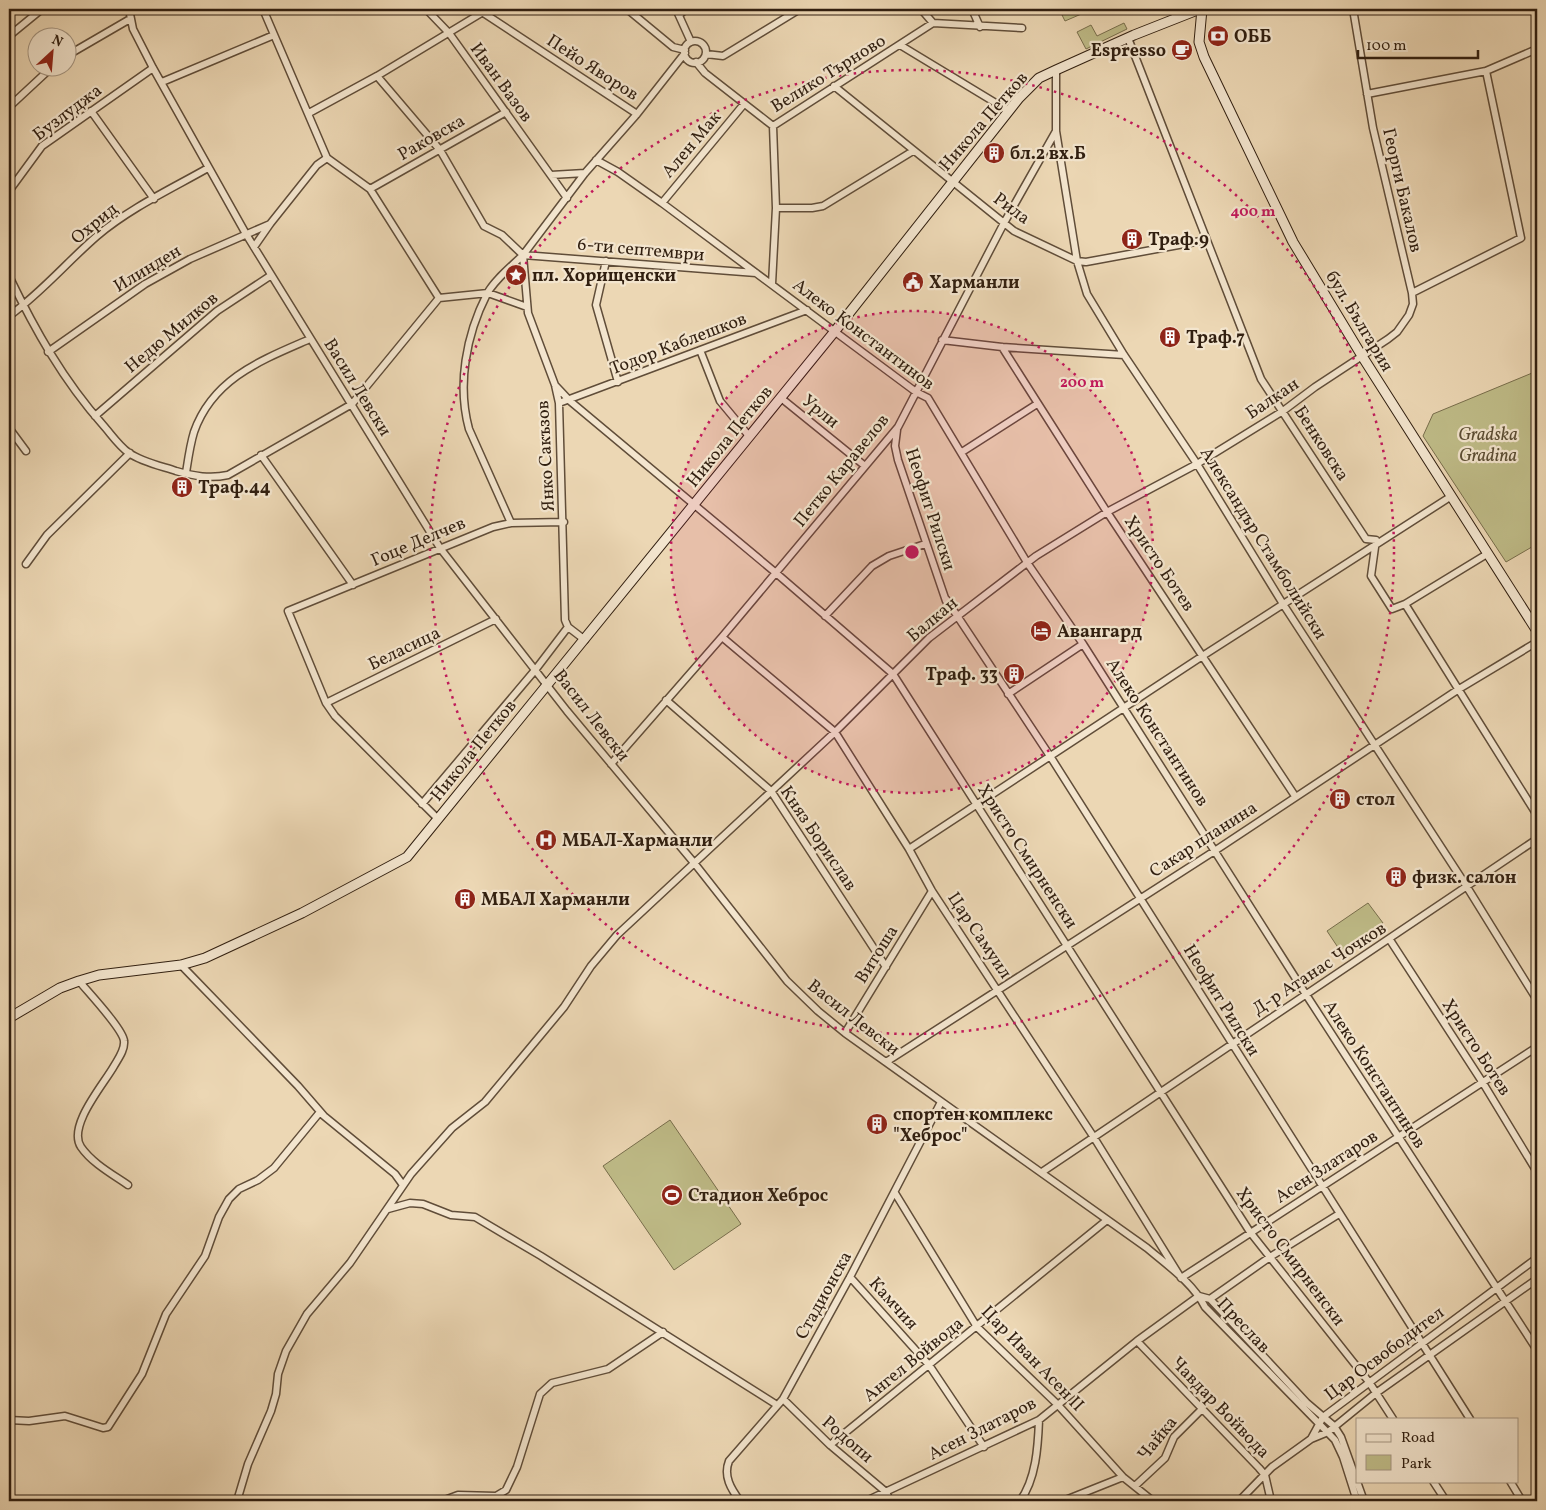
<svg xmlns="http://www.w3.org/2000/svg" width="1546" height="1510" font-family="Vollkorn,serif">
	<rect width="100%" height="100%" fill="#ecd7b4"/>
	<filter id="stains"><feTurbulence type="fractalNoise" baseFrequency=".004" numOctaves="4"/><feColorMatrix values="0 0 0 0 .2 0 0 0 0 .09 0 0 0 0 .02 0 0 0 .5 -.17"/></filter>
	<radialGradient id="worn" r=".72"><stop offset=".6" stop-color="#630" stop-opacity="0"/><stop offset="1" stop-color="#630" stop-opacity=".3"/></radialGradient>
	<path fill="#bfbc88" stroke="#786e4c" d="M1059,9H1093L1065,21Z
		M1124,23L1127,29L1086,49L1077,32L1091,25L1097,36Z
		M1537,371V544L1506,562L1423,436L1433,414Z
		M1368,903L1383,923L1341,952L1327,931Z
		M670,1120L741,1224L674,1270L603,1166Z"/>
	<g fill="none" stroke-linecap="round" stroke-linejoin="round">
		<g stroke="#604d39" stroke-width="9">
			<path id="street" d="M129,9L133,29L153,68L246,234L440,548L567,711L695,864L787,981L818,1011L845,1033L1147,1248C1167,1265 1193,1283 1205,1307L1335,1440L1343,1457L1357,1501
				M263,9L327,158L370,189L439,298
				M426,9L449,33L567,198
				M627,9L673,47L685,50
				M676,9L691,42
				M921,9L933,23
				M972,9L980,27
				M482,12L637,114
				M679,15L686,9
				M9,36L42,9
				M1128,38L1261,379L1366,539L1376,540L1371,576L1392,609L1405,604L1537,815
				M684 52a11 11 0 1 1 22 0a11 11 0 1 1-22 0Z
				M900,45L1009,111
				M706,54L723,56L800,9
				M68,55L130,19
				M696,62L705,73L773,126L933,23L1022,28
				M1056,70V131L1077,261L1087,294L1124,355L1197,464L1283,604L1467,887L1537,1000
				M377,76L440,150L484,226L502,235L523,255
				M162,82L274,35
				M834,86L1014,231L1077,261L1086,262L1206,240
				M1367,94L1486,71L1537,49
				M9,107L51,68
				M91,111L154,199
				M309,113L377,76L488,9
				M596,160L618,172L662,203L916,392L928,398L1028,564L1083,644L1305,993L1537,1350
				M551,175L585,173
				M370,189L506,112
				M9,191L42,146L153,68
				M662,203L744,104
				M776,208H812L823,206L913,151
				M254,247L270,224L317,165L327,158
				M523,255L756,273
				M606,261L596,305L618,382
				M9,276C35,330 63,380 103,425C111,434 119,446 129,453C142,462 161,466 176,471C194,476 210,479 228,475L352,404L439,298L488,293L527,307
				M772,284L776,208L773,126
				M1412,293L1521,238L1486,71
				M9,316C41,293 67,262 97,236C130,208 171,189 208,168
				M942,340L1002,347L1124,355
				M1002,347L1107,512L1295,796
				M700,350L720,401L749,436
				M48,352L145,284L190,259L270,224
				M555,385L570,401L776,573L893,674L1250,1232L1369,1382L1393,1419
				M781,398L865,466
				M559,403L807,310
				M95,416L217,311L270,276
				M9,428L26,451
				M897,430L895,446L898,460L946,601
				M962,452L1037,404
				M261,455L353,585
				M186,473C188,460 190,445 194,432C213,378 262,360 310,339
				M511,523L469,429C457,385 466,335 487,294C494,280 512,266 523,255
				M26,564L47,535L130,453
				M946,599L1050,756L1470,1419
				M1405,604L1487,554
				M825,616L872,566L889,556L925,544
				M568,627L585,640
				M722,637L835,732L909,849L932,891L1093,1136L1181,1278L1537,1047
				M1008,694L1083,644
				M666,700L771,791L886,967
				M326,703L496,619
				M611,764L722,637L898,427L1004,223L1056,131
				M422,804L536,669L568,627L565,620L559,403L555,385L528,313L523,255L585,173L637,114L685,53
				M438,819L335,716L326,703L288,611L493,527L511,523L564,522
				M909,849L1204,655L1450,497
				M1390,940L1483,1083L1537,1172
				M181,965L298,1086L324,1116L395,1174L403,1185
				M79,981C88,992 123,1029 124,1041C125,1050 118,1059 114,1066C104,1084 67,1126 81,1147C92,1163 112,1174 128,1185
				M845,1033L932,891
				M886,1062L1216,850L1459,689L1537,642
				M1042,1172L1537,839
				M895,1193L977,1327L1058,1405L1123,1477L1153,1501
				M388,1209L410,1203L423,1204L451,1215L475,1217L541,1256L777,1405
				M850,1277L929,1365L984,1447
				M1199,1296L1210,1299L1307,1403L1334,1426L1341,1437L1364,1501
				M1210,1299L1270,1257L1339,1214
				M1137,1341L1259,1468L1265,1475L1271,1501
				M783,1399L830,1445L886,1492L890,1501
				M9,1420L29,1421L65,1416L103,1428L108,1427L142,1374L166,1314L205,1256L219,1217L229,1199L239,1189L258,1180L274,1168L320,1112
				M1311,1439L1323,1417L1537,1258
				M830,1445L1107,1220
				M1433,1481L1446,1501
				M1510,1481L1522,1501
				M1135,1486L1165,1458L1174,1437L1202,1409
				M237,1501L248,1464L271,1411L276,1394L278,1374L286,1351L307,1314L350,1263L411,1174L452,1128L485,1102L564,1007L591,966L617,935L835,732L929,638L1036,556L1107,512L1197,464L1283,411L1315,387L1388,339L1397,332L1409,315L1413,304L1412,293L1373,128L1353,9
				M442,1501L458,1495L496,1496L506,1490L517,1467L540,1394L552,1383L608,1369L663,1332
				M740,1501C731,1489 723,1476 729,1461L783,1399L850,1277L941,1102
				M866,1501L1039,1420L1137,1341L1199,1296
				M1020,1501C1036,1479 1038,1447 1039,1420
				M1063,1501L1123,1477
				M1239,1501L1272,1467L1311,1439L1328,1432L1376,1393L1537,1279
				M1532,1501L1537,1498"/>
		</g>
		<g stroke="#311f10" stroke-width="11">
			<path id="secondary" d="M1202,9L1199,42L1204,57L1293,242L1362,356L1537,631
				M9,1018L60,988L79,981L99,975L181,965L205,958L302,913L407,857L835,331L1019,98L1039,78L1056,70L1134,35L1200,9"/>
		</g>
		<use href="#street" stroke="#f3e5ce" stroke-width="6"/>
		<use href="#secondary" stroke="#f3e5ce" stroke-width="9"/>
	</g>
	<circle cx="912" cy="552" r="241" fill="#c2185b" fill-opacity=".12"/>
	<g fill="none" stroke="#c2185b" stroke-width="2.5" stroke-dasharray="2.5 5">
		<circle cx="912" cy="552" r="241"/>
		<circle cx="912" cy="552" r="482"/>
	</g>
	<defs>
		<g id="bank-disc" transform="scale(1.125)"><circle r="9.5" fill="#8f2418" stroke="#f3e5ce"/><path d="M-6-4H6V4H-6ZM0-2.3a2.3 2.3 0 1 0 0 4.6a2.3 2.3 0 1 0 0-4.6Z" fill="#fff"/></g>
		<g id="cafe-disc" transform="scale(1.125)"><circle r="9.5" fill="#8f2418" stroke="#f3e5ce"/><path d="M-5.5-4.5H6V0H3Q3 3.5 0 3.5H-2.5Q-5.5 3.5-5.5 0ZM3-3.2v2h1.7v-2ZM-6 4.5H4V6H-6Z" fill="#fff"/></g>
		<g id="building-disc" transform="scale(1.125)"><circle r="9.5" fill="#8f2418" stroke="#f3e5ce"/><path d="M-4-6H4V6H1V3H-1V6H-4ZM-2.5-4.3h1.7v1.8h-1.7ZM.8-4.3h1.7v1.8H.8ZM-2.5-1h1.7V.8h-1.7ZM.8-1h1.7V.8H.8Z" fill="#fff"/></g>
		<g id="sight-disc" transform="scale(1.125)"><circle r="9.5" fill="#8f2418" stroke="#f3e5ce"/><path d="M0-6L1.8-2.2L6-1.7L2.9 1.2L3.7 5.4L0 3.3L-3.7 5.4L-2.9 1.2L-6-1.7L-1.8-2.2Z" fill="#fff"/></g>
		<g id="civic-disc" transform="scale(1.125)"><circle r="9.5" fill="#8f2418" stroke="#f3e5ce"/><path d="M-.6-6.5H3V-4.5H.6V-3L4-1V1h2V6H-6V1h2V-1L-.6-3ZM-1.2 2.5V6h2.4V2.5Z" fill="#fff"/></g>
		<g id="hotel-disc" transform="scale(1.125)"><circle r="9.5" fill="#8f2418" stroke="#f3e5ce"/><path d="M-6-4.5h1.5V1H6V5H4.5V3h-9V5H-6ZM-4 0a1.8 1.8 0 1 1 3.6 0ZM.5 0V-2.5h3Q6-2.5 6 0Z" fill="#fff"/></g>
		<g id="hospital-disc" transform="scale(1.125)"><circle r="9.5" fill="#8f2418" stroke="#f3e5ce"/><path d="M-5-5h3v3.5h4V-5h3V5h-3V1.5h-4V5h-3Z" fill="#fff"/></g>
		<g id="stadium-disc" transform="scale(1.125)"><circle r="9.5" fill="#8f2418" stroke="#f3e5ce"/><path d="M0-5a6.5 5 0 1 0 0 10a6.5 5 0 1 0 0-10ZM-3.5-1.8h7v3.6h-7Z" fill="#fff"/></g>
	</defs>
	<g fill-rule="evenodd">
		<use href="#bank-disc" x="1218" y="36"/>
		<use href="#cafe-disc" x="1182" y="50"/>
		<use href="#building-disc" x="994" y="153"/>
		<use href="#building-disc" x="1132" y="239"/>
		<use href="#sight-disc" x="516" y="275"/>
		<use href="#civic-disc" x="913" y="282"/>
		<use href="#building-disc" x="1170" y="337"/>
		<use href="#building-disc" x="182" y="487"/>
		<use href="#hotel-disc" x="1041" y="631"/>
		<use href="#building-disc" x="1014" y="674"/>
		<use href="#building-disc" x="1340" y="799"/>
		<use href="#hospital-disc" x="546" y="840"/>
		<use href="#building-disc" x="1396" y="877"/>
		<use href="#building-disc" x="465" y="899"/>
		<use href="#building-disc" x="877" y="1124"/>
		<use href="#stadium-disc" x="672" y="1195"/>
	</g>
	<g text-anchor="middle" stroke-width="4.5" stroke-linejoin="round" paint-order="stroke">
		<g font-size="18" font-weight="bold" fill="#311f10" stroke="#f3e5ce" text-anchor="start">
			<text x="1234" y="42">ОББ</text>
			<text x="1166" y="56" text-anchor="end">Espresso</text>
			<text x="1010" y="159">бл.2 вх.Б</text>
			<text x="1148" y="245">Траф.9</text>
			<text x="532" y="281">пл. Хорищенски</text>
			<text x="929" y="288">Харманли</text>
			<text x="1186" y="343">Траф.7</text>
			<text x="198" y="493">Траф.44</text>
			<text x="1057" y="637">Авангард</text>
			<text x="998" y="680" text-anchor="end">Траф. 33</text>
			<text x="1356" y="805">стол</text>
			<text x="562" y="846">МБАЛ-Харманли</text>
			<text x="1412" y="883">физк. салон</text>
			<text x="481" y="905">МБАЛ Харманли</text>
			<text x="893" y="1120">спортен комплекс<tspan x="893" dy="21">"Хеброс"</tspan></text>
			<text x="688" y="1201">Стадион Хеброс</text>
		</g>
		<g font-size="18" fill="#311f10" stroke="#f3e5ce">
			<text transform="translate(593 67) rotate(33)" y="6">Пейо Яворов</text>
			<text transform="translate(828 73) rotate(-32)" y="6">Велико Търново</text>
			<text transform="translate(502 82) rotate(54)" y="6">Иван Вазов</text>
			<text transform="translate(67 112) rotate(-37)" y="6">Бузлуджа</text>
			<text transform="translate(983 121) rotate(-49)" y="6">Никола Петков</text>
			<text transform="translate(431 137) rotate(-30)" y="6">Раковска</text>
			<text transform="translate(691 144) rotate(-50)" y="6">Ален Мак</text>
			<text transform="translate(1403 190) rotate(77)" y="6">Георги Бакалов</text>
			<text transform="translate(1012 208) rotate(36)" y="6">Рила</text>
			<text transform="translate(94 223) rotate(-39)" y="6">Охрид</text>
			<text transform="translate(641 249) rotate(5)" y="6">6-ти септември</text>
			<text transform="translate(147 268) rotate(-31)" y="6">Илинден</text>
			<text transform="translate(1360 321) rotate(59)" y="6">бул. България</text>
			<text transform="translate(171 332) rotate(-40)" y="6">Недю Милков</text>
			<text transform="translate(864 334) rotate(37)" y="6">Алеко Константинов</text>
			<text transform="translate(678 343) rotate(-21)" y="6">Тодор Каблешков</text>
			<text transform="translate(358 387) rotate(58)" y="6">Васил Левски</text>
			<text transform="translate(1272 398) rotate(-34)" y="6">Балкан</text>
			<text transform="translate(821 411) rotate(39)" y="6">Урли</text>
			<text transform="translate(729 436) rotate(-51)" y="6">Никола Петков</text>
			<text transform="translate(1322 443) rotate(57)" y="6">Бенковска</text>
			<text transform="translate(545 456) rotate(-93)" y="6">Янко Сакъзов</text>
			<text transform="translate(841 470) rotate(-51)" y="6">Петко Каравелов</text>
			<text transform="translate(931 509) rotate(72)" y="6">Неофит Рилски</text>
			<text transform="translate(418 541) rotate(-23)" y="6">Гоце Делчев</text>
			<text transform="translate(1264 543) rotate(58)" y="6">Александър Стамболийски</text>
			<text transform="translate(1160 563) rotate(56)" y="6">Христо Ботев</text>
			<text transform="translate(932 619) rotate(-40)" y="6">Балкан</text>
			<text transform="translate(404 648) rotate(-26)" y="6">Беласица</text>
			<text transform="translate(592 715) rotate(52)" y="6">Васил Левски</text>
			<text transform="translate(1158 732) rotate(57)" y="6">Алеко Константинов</text>
			<text transform="translate(473 750) rotate(-51)" y="6">Никола Петков</text>
			<text transform="translate(819 838) rotate(56)" y="6">Княз Борислав</text>
			<text transform="translate(1203 839) rotate(-33)" y="6">Сакар планина</text>
			<text transform="translate(1028 856) rotate(57)" y="6">Христо Смирненски</text>
			<text transform="translate(980 935) rotate(56)" y="6">Цар Самуил</text>
			<text transform="translate(876 954) rotate(-58)" y="6">Витоша</text>
			<text transform="translate(1319 968) rotate(-33)" y="6">Д-р Атанас Чочков</text>
			<text transform="translate(1222 1000) rotate(58)" y="6">Неофит Рилски</text>
			<text transform="translate(854 1017) rotate(38)" y="6">Васил Левски</text>
			<text transform="translate(1477 1047) rotate(57)" y="6">Христо Ботев</text>
			<text transform="translate(1375 1074) rotate(57)" y="6">Алеко Константинов</text>
			<text transform="translate(1326 1166) rotate(-33)" y="6">Асен Златаров</text>
			<text transform="translate(1291 1256) rotate(53)" y="6">Христо Смирненски</text>
			<text transform="translate(823 1295) rotate(-61)" y="6">Стадионска</text>
			<text transform="translate(894 1303) rotate(48)" y="6">Камчия</text>
			<text transform="translate(1244 1325) rotate(47)" y="6">Преслав</text>
			<text transform="translate(1384 1353) rotate(-37)" y="6">Цар Освободител</text>
			<text transform="translate(1033 1358) rotate(46)" y="6">Цар Иван Асен II</text>
			<text transform="translate(913 1359) rotate(-39)" y="6">Ангел Войвода</text>
			<text transform="translate(1221 1407) rotate(46)" y="6">Чавдар Войвода</text>
			<text transform="translate(982 1428) rotate(-27)" y="6">Асен Златаров</text>
			<text transform="translate(1157 1438) rotate(-51)" y="6">Чайка</text>
			<text transform="translate(848 1439) rotate(41)" y="6">Родопи</text>
		</g>
		<g font-size="18" font-style="italic" fill="#5c4e34" stroke="#f3e5ce">
			<text x="1488" y="440">Gradska<tspan x="1488" dy="21">Gradina</tspan></text>
		</g>
	</g>
	<circle cx="912" cy="552" r="8" fill="#c2185b" stroke="#f3e5ce" stroke-width="2.5"/>
	<g font-size="15" text-anchor="middle" font-weight="bold" fill="#c2185b" stroke="#f3e5ce" stroke-width="4.5" stroke-linejoin="round" paint-order="stroke">
		<text x="1253" y="216">400 m</text>
		<text x="1082" y="387">200 m</text>
	</g>
	<rect width="1546" height="1510" fill="none" stroke="#ecd7b4" stroke-width="30"/>
	<rect x="10" y="10" width="1526" height="1490" fill="none" stroke="#311f10" stroke-width="2.5"/>
	<rect x="15" y="15" width="1516" height="1480" fill="none" stroke="#311f10"/>
	<rect x="1356" y="1418" width="162" height="65" fill="#f3e5ce" stroke="#a59682"/>
	<rect x="1366" y="1434" width="25" height="8" fill="#f3e5ce" stroke="#a59682"/>
	<text x="1401" y="1442" font-size="15" fill="#311f10">Road</text>
	<rect x="1366" y="1455" width="25" height="15" fill="#bfbc88" stroke="#a59682"/>
	<text x="1401" y="1468" font-size="15" fill="#311f10">Park</text>
	<g transform="translate(52 52) rotate(26)"><circle r="24" fill="#f3e5ce" stroke="#a59682"/>
	<path d="M0-4L9 19L0 12L-9 19Z" fill="#8f2418"/>
	<text y="-8" font-size="14" font-weight="bold" text-anchor="middle" fill="#311f10">N</text>
	</g>
	<path d="M1358 50v8h120v-8" fill="none" stroke="#311f10" stroke-width="2.5"/>
	<text x="1366" y="50" font-size="15" fill="#311f10" stroke="#f3e5ce" stroke-width="4" paint-order="stroke">100 m</text>
	<rect width="100%" height="100%" filter="url(#stains)"/>
	<rect width="100%" height="100%" fill="url(#worn)"/>
</svg>
